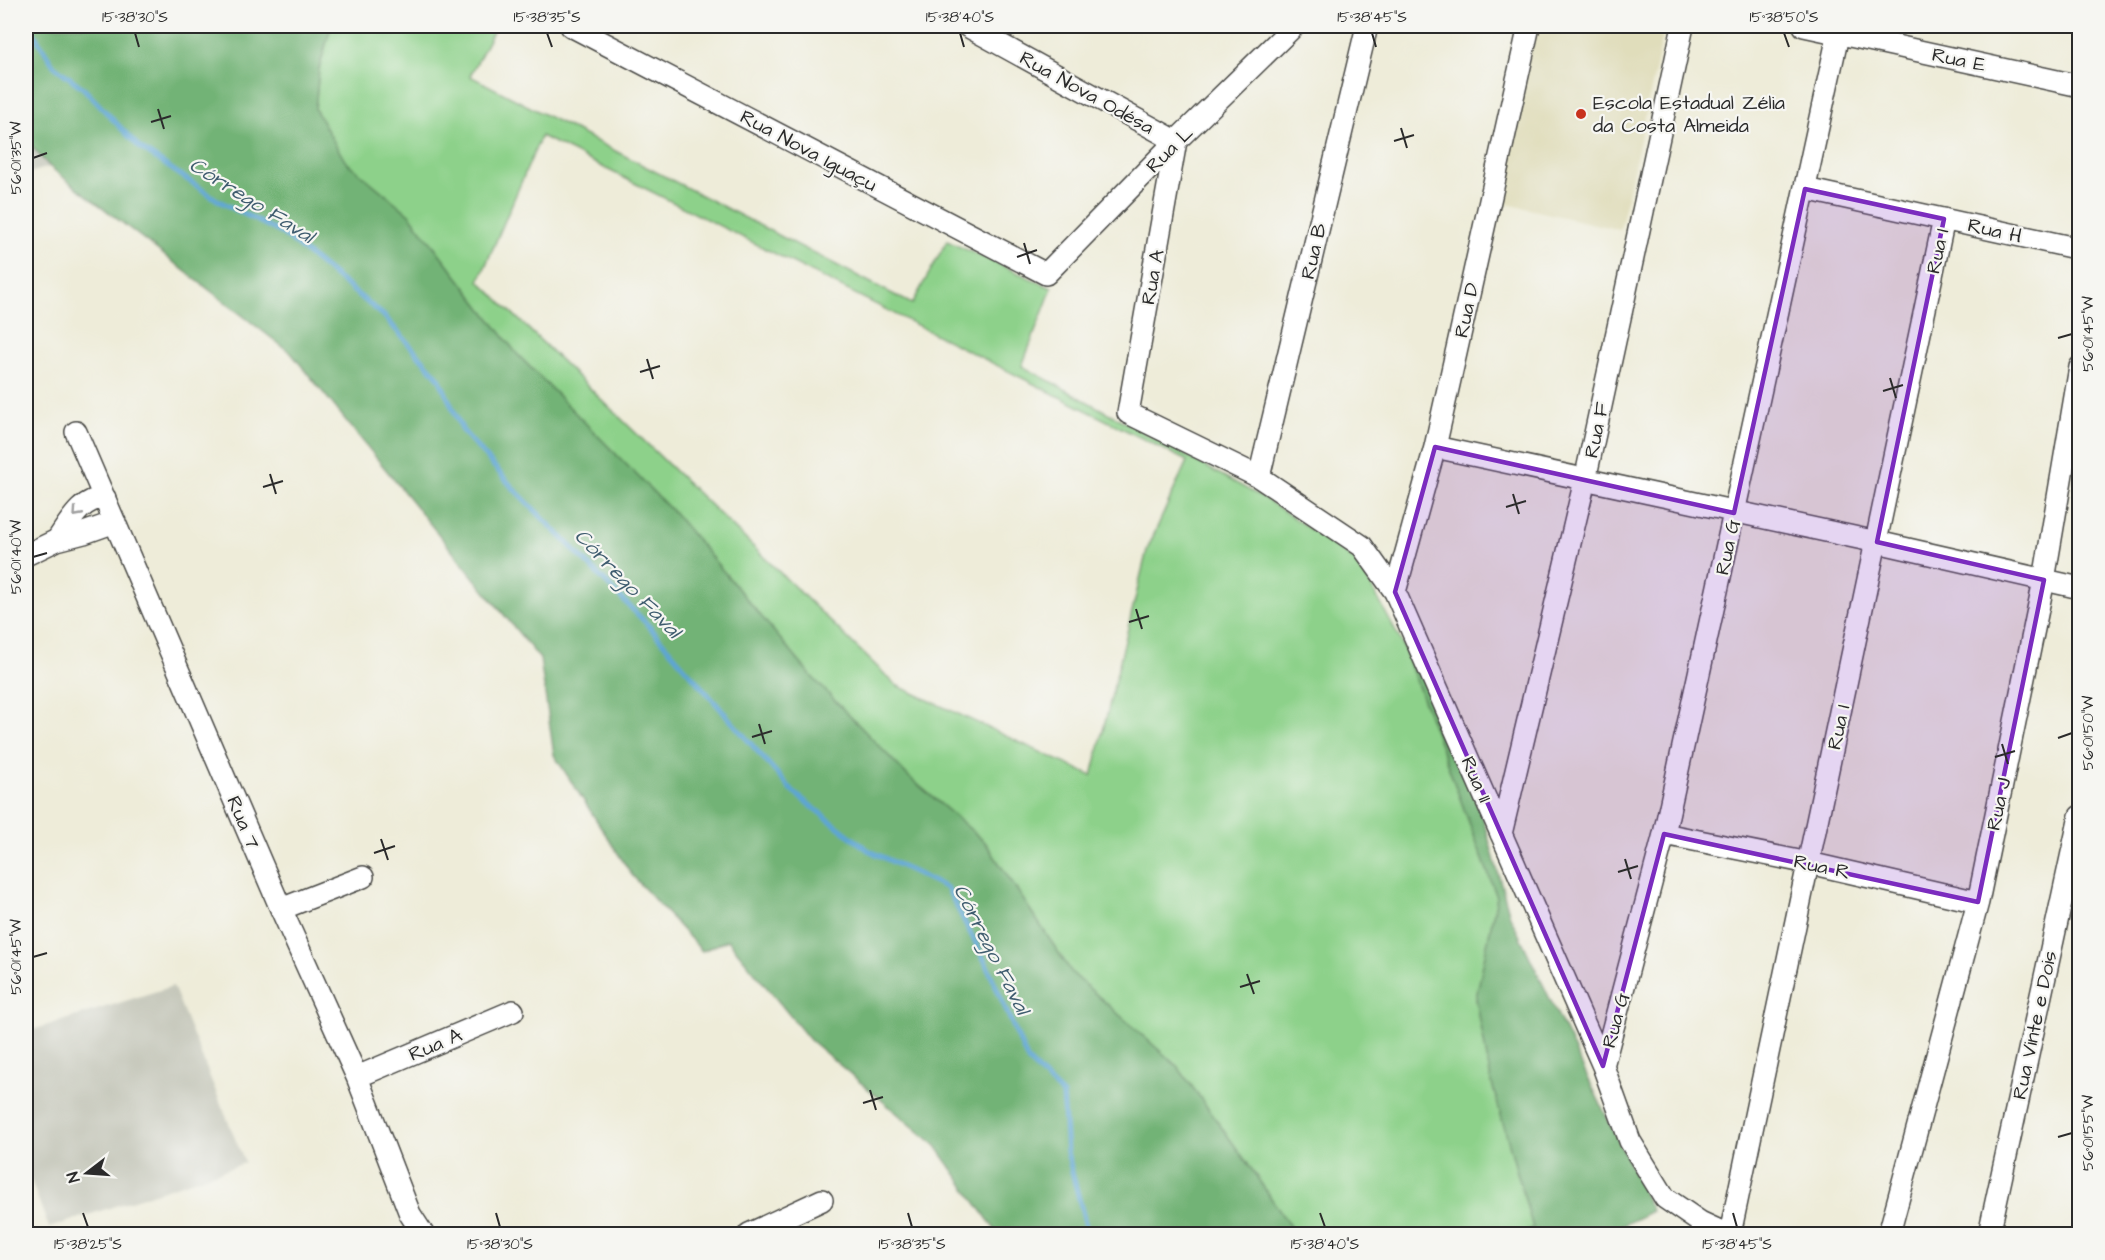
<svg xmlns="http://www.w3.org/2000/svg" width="2105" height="1260" font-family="'Architects Daughter',sans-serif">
	<rect width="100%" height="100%" fill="#f6f6f2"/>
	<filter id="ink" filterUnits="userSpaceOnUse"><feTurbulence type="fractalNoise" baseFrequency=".0167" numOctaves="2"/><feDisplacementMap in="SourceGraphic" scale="12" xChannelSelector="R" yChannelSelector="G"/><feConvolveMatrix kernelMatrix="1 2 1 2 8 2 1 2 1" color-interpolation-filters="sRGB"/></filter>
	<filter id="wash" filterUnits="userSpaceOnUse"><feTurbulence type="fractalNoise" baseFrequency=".008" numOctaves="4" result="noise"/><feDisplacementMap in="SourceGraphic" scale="24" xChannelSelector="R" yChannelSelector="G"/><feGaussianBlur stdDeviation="1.35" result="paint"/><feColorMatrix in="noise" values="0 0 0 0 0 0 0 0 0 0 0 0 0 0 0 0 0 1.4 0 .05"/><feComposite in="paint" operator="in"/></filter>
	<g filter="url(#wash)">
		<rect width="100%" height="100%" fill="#eeecd9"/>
		<path fill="#e0ddbb" d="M1534,26H1665L1620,230L1498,202Z"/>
		<path fill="#c4c6b9" d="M26,140L50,167L26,174Z
			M173,986L245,1163L49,1228L26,1168V1032Z"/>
		<path fill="#8dd18a" stroke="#5c7e5a" stroke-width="1.5" fill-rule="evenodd" d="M331,26H496L470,76L912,304L947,241L1052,288L1022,366L1267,500L1358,562L1402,643L1497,897L1476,999L1491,1080L1533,1228L1522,1234H1295L1250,1167L1178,1067L1072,973L985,842L909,777L813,678L676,515L517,354L409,214L345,161L315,109L319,69ZM541,136L1187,461L1147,550L1092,776L896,685L479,281Z"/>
		<path fill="#72b376" stroke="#4e6f50" stroke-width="1.5" d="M26,26H331L319,69L315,109L345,161L409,214L517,354L676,515L813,678L909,777L985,842L1072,973L1178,1067L1250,1167L1295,1234H998L936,1146L810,1040L728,940L702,951L632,875L554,755L540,659L291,353L50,167L26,140Z
			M1402,643L1419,666L1483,818L1510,916L1652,1211L1606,1234H1522L1533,1228L1491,1080L1476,998L1497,897Z"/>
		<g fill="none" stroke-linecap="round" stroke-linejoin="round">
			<path stroke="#5da5d4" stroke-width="5" d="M29,26L54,66L83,88L139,147L219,201L283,234L383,315L439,378L463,431L513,488L646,623L793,792L868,850L947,888L986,963L1028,1061L1063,1095L1067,1152L1088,1234"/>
		</g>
	</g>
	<g filter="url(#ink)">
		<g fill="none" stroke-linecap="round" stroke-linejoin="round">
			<g stroke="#484845" stroke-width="24">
				<path id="street" d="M571,26L1046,274L1176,141L1294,26
					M967,26L1176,141
					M1804,26L2080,86
					M1176,141L1128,413L1259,477L1362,546L1395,592L1603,1066L1630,1141L1665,1198L1700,1222L1726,1234
					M1805,189L2080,249
					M76,432L281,909L357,1077L410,1214L423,1234
					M1435,447L1877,542L2080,588
					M1259,477L1367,26
					M57,540C69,523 81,498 105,498
					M26,555L57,540L84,533L115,522
					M1395,592L1435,447L1529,26
					M1501,834L1585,480L1683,26
					M1664,834L1809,863L1978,902
					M281,909L363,877
					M1603,1066L1664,834L1840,26
					M357,1077L513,1011
					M749,1234L822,1200
					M1730,1234L1944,219
					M1889,1234L1978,902L2044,580L2080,367
					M1989,1234L2080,816"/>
			</g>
			<use href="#street" stroke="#fff" stroke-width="21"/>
		</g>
		<defs><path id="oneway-chevron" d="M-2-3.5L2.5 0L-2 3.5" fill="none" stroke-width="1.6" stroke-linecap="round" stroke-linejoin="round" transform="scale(1.5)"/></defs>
		<use stroke="#a0a0a0" href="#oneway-chevron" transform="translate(77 513) rotate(132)"/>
	</g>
	<path fill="#7b2cbf" fill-opacity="0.2" stroke="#7b2cbf" stroke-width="4.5" stroke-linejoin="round" d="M1805,189L1944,219L1877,542L2044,580L1978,902L1664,834L1603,1066L1395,592L1435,447L1734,513Z"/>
	<path fill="none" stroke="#2b2b2b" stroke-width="2" d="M135,33L139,47M547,33L552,47M960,33L964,47M1372,33L1376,47M1784,33L1789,47M158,109L164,129M151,122L171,116M1401,128L1407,148M1394,141L1414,135M33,158L47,153M1024,243L1030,264M1017,257L1037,250M2058,338L2072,334M647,359L653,379M640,372L660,366M1890,378L1896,398M1883,391L1903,385M270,474L276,494M263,487L283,481M1513,494L1519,514M1506,507L1526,501M33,557L47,553M1136,609L1142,629M1129,622L1149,616M759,724L765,744M752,737L772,731M2058,738L2072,733M2002,744L2008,764M1995,757L2015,751M381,839L388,860M374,853L395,846M1625,859L1631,879M1618,872L1638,866M33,957L47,953M1247,974L1254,994M1240,987L1260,981M870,1090L876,1110M863,1103L883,1097M2058,1137L2072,1133M83,1213L88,1227M496,1213L500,1227M908,1213L912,1227M1320,1213L1325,1227M1733,1213L1737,1227"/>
	<circle fill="#c8321e" stroke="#f6f6f2" stroke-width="2" cx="1581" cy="114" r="6"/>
	<g text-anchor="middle" stroke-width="4.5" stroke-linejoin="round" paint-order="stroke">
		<g font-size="20" fill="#2b2b2b" stroke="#f6f6f2">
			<text transform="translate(1959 59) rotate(12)" y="7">Rua E</text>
			<text transform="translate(1087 92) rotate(29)" y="7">Rua Nova Odésa</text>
			<text transform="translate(1169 149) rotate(-45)" y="7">Rua L</text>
			<text transform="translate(809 150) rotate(28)" y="7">Rua Nova Iguaçu</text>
			<text transform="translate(1995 230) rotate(13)" y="7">Rua H</text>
			<text transform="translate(1313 251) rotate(-77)" y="7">Rua B</text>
			<text transform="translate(1937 251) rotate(-78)" y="7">Rua I</text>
			<text transform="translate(1152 277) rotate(-80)" y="7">Rua A</text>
			<text transform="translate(1466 310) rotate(-78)" y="7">Rua D</text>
			<text transform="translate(1596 430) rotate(-78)" y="7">Rua F</text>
			<text transform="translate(1727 547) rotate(-78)" y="7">Rua G</text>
			<text transform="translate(1838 727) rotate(-78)" y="7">Rua I</text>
			<text transform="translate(1477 779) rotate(66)" y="7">Rua 11</text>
			<text transform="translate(1998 804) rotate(-78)" y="7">Rua J</text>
			<text transform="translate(244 822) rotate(67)" y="7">Rua 7</text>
			<text transform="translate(1822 866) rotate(12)" y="7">Rua R</text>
			<text transform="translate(1615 1020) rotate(-75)" y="7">Rua G</text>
			<text transform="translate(2034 1025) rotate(-78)" y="7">Rua Vinte e Dois</text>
			<text transform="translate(435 1044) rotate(-23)" y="7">Rua A</text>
		</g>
		<g font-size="20" fill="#2b2b2b" stroke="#f6f6f2" text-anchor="start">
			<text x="1593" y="109">Escola Estadual Zélia<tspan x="1593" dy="23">da Costa Almeida</tspan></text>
		</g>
		<g font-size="21" font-style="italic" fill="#3f5c6f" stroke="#f6f6f2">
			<text transform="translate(252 200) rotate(32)" y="7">Córrego Faval</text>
			<text transform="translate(628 583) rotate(46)" y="7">Córrego Faval</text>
			<text transform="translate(992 949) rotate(63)" y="7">Córrego Faval</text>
		</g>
	</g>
	<rect width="2105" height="1260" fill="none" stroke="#f6f6f2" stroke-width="66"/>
	<g transform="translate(87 1173) rotate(253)" stroke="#f6f6f2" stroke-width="4.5" paint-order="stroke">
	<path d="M0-4.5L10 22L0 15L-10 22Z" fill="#2b2b2b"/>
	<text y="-9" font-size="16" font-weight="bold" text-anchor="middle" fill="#2b2b2b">N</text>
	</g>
	<rect x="33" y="33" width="2039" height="1194" fill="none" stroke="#2b2b2b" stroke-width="2"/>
	<g font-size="15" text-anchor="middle" fill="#2b2b2b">
		<text x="135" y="22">15°38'30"S</text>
		<text x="547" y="22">15°38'35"S</text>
		<text x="960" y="22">15°38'40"S</text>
		<text x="1372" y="22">15°38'45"S</text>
		<text x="1784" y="22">15°38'50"S</text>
		<text transform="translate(16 158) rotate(-90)" y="5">56°01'35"W</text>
		<text transform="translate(2088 334) rotate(-90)" y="5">56°01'45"W</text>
		<text transform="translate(16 557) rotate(-90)" y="5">56°01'40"W</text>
		<text transform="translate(2088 733) rotate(-90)" y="5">56°01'50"W</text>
		<text transform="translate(16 957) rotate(-90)" y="5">56°01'45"W</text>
		<text transform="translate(2088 1133) rotate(-90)" y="5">56°01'55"W</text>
		<text x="88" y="1249">15°38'25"S</text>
		<text x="500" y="1249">15°38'30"S</text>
		<text x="912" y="1249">15°38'35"S</text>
		<text x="1325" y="1249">15°38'40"S</text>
		<text x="1737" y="1249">15°38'45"S</text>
	</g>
</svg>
